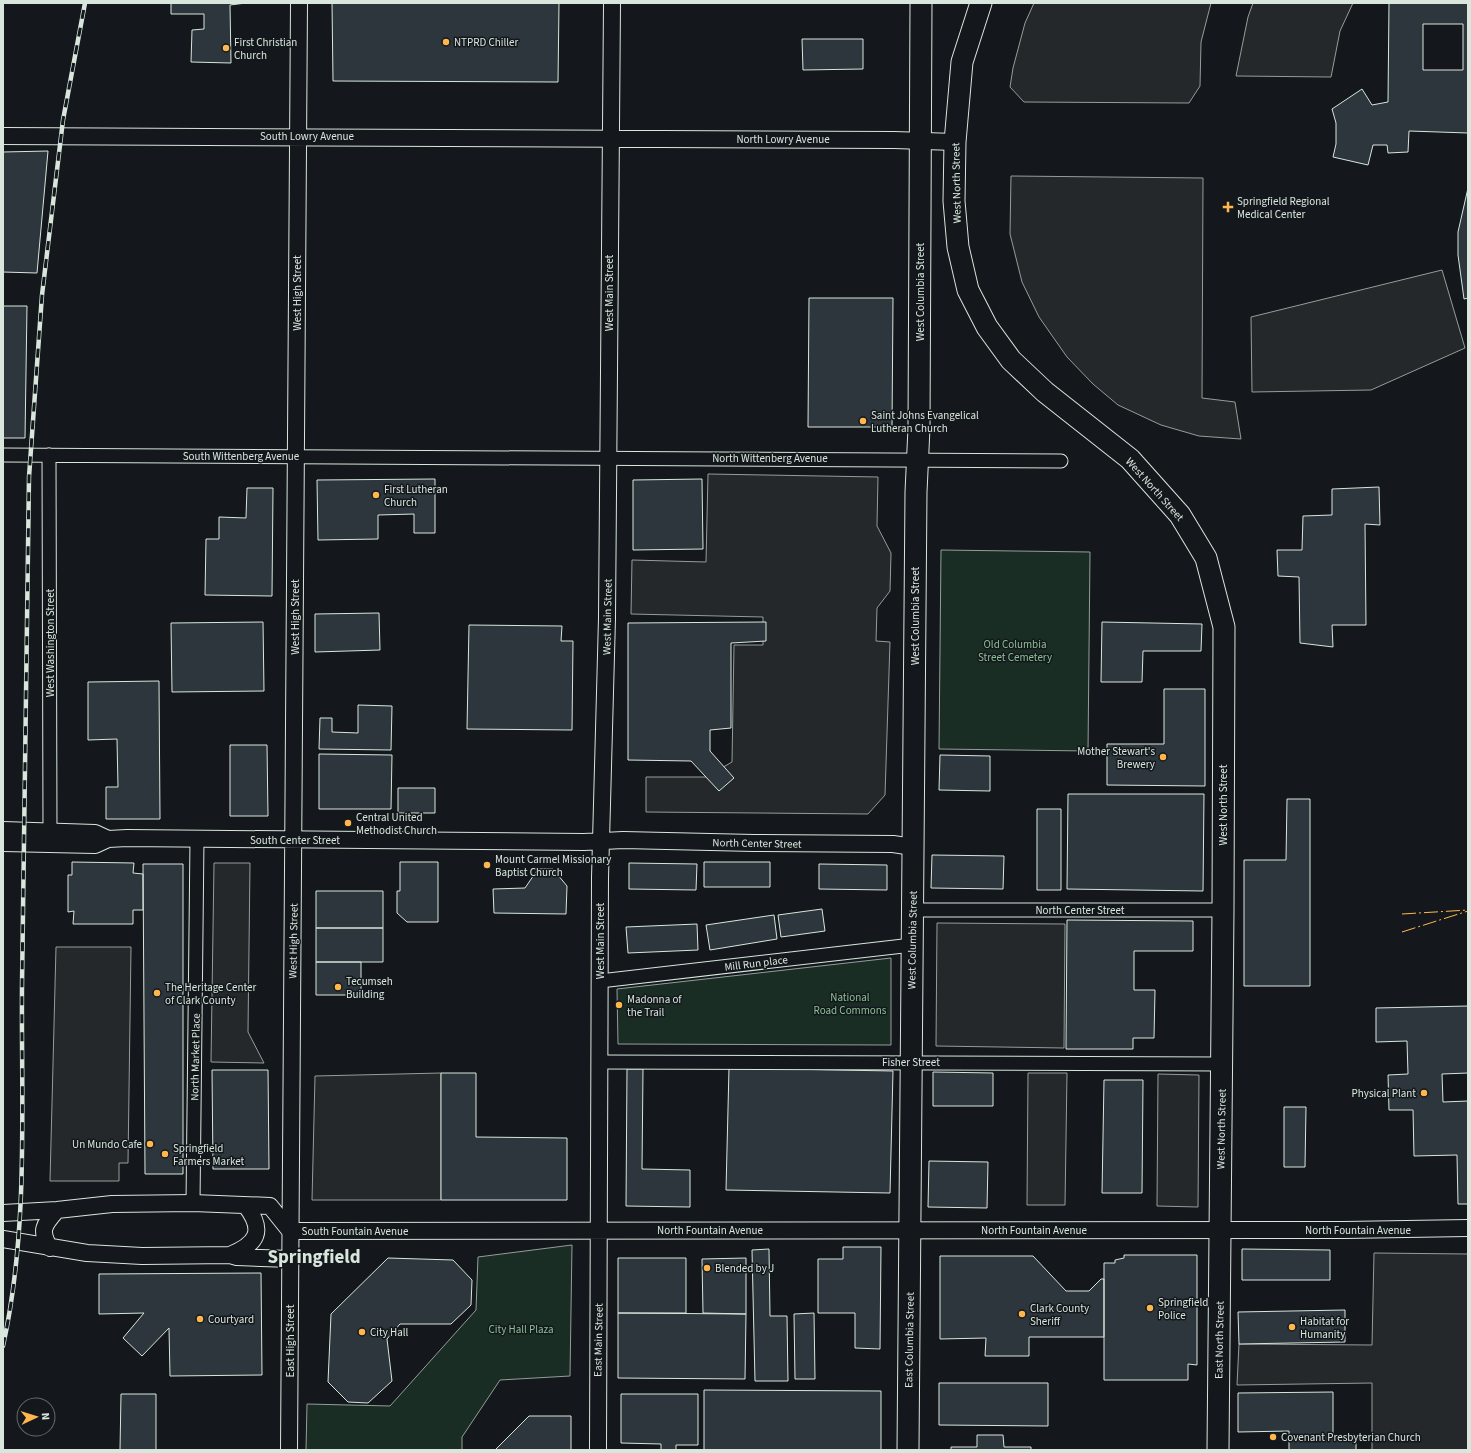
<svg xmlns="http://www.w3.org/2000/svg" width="1471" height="1453" font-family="'Source Sans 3',sans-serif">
	<rect width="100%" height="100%" fill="#14181c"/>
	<path fill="#1a2d24" stroke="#939e99" d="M941,550L1090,552L1088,751L939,749Z
		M891,958V1045L618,1044L617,989Z
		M572,1245L570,1376L500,1380L462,1437V1450H306L307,1404L390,1406L476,1310L478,1257Z"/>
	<path fill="#24282b" stroke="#939e99" d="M1034,3H1211L1201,42L1200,86L1189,103L1024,102L1010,87L1013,68L1025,23Z
		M1253,3H1353L1340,31L1331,77L1236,76L1248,17Z
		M1011,176L1203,178L1202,398L1235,402L1241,439L1199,436L1161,425L1118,405L1093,384L1067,357L1039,317L1022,282L1010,234Z
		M1442,270L1465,348L1371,390L1252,392L1251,317Z
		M708,474L878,477L877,526L891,553L890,591L877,608L876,641L890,642L885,795L868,814L646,812V777H706L732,762L734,645H763V617L631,614L632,560L706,562Z
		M214,863H250L248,1032L264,1063L211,1062Z
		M937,923L1065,924L1064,1048L936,1046Z
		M56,947H131L128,1163H119V1181H50Z
		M441,1073V1200H312L315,1076Z
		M1028,1073H1067L1065,1205H1027Z
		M1158,1074L1199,1075L1198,1207L1157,1206Z
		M1374,1253L1468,1254V1450H1372V1383L1237,1385L1239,1344L1372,1345Z"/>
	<path fill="#2c363c" stroke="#d8e6dc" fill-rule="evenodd" d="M171,3H246L230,5L231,63L191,62L192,30L204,29V14H171Z
		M332,3H559L558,82L333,81Z
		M1389,3H1468V133L1409,131L1408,152L1388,153L1387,145H1373L1368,165L1333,157L1336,144V123L1332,109L1362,89L1372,105L1388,102ZM1423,24H1463V70H1423Z
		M802,39H863V69L803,70Z
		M48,151L37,273L3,272V152Z
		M1468,188V298L1464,299L1458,255V232Z
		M809,298H893L892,427H808Z
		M3,306H27L25,438H3Z
		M435,479V533H414V514L378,515V539L318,540L317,480Z
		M702,479L703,549L633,550V480Z
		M1379,487L1380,525L1365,524L1366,625H1332L1333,647L1300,643L1299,577L1278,576L1277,550H1302L1303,516L1332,515V489Z
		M247,488H273L272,596L205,595L206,539H219V517L246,518Z
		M379,613L380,650L315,652V614Z
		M263,622L264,691L172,692L171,623Z
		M766,622V641L731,643V728L710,730V751L734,778L719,791L691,761L628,760V623Z
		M1102,622L1202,624L1201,651H1143L1142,682H1101Z
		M469,625L562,626L561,641H573L572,730L467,729Z
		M159,681L160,819H106V787H118L117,739L88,740V682Z
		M1164,689H1205V786L1107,785V744H1164Z
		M358,705L392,706L391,750L319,749L320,718H332V732L358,733Z
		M230,745H267L268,816H230Z
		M319,754L392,755L391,809H319Z
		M940,755L990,756V791L939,790Z
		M398,788H435V813H398Z
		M1068,794H1204L1203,891L1067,889Z
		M1287,799H1310V986H1244V860H1286Z
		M1037,809H1061V890H1037Z
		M932,855L1004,856L1003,889L931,888Z
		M72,862L134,863L133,873L143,874V910H133V924H73L74,911L68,912V875H72Z
		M400,862H438V922H407L397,913V891H400Z
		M704,862H770V887H704Z
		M629,863L697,864L696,890L629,889Z
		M143,864H183V1174H145Z
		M819,864L887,865V890L819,889Z
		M538,869H553L567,886L566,914L494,913L493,889L525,888Z
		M316,891H383V928H316Z
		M822,909L825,931L781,937L778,915Z
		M774,915L777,939L710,950L706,925Z
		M1067,920L1193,921V951H1134V990H1155L1154,1038H1133V1049H1066Z
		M697,924L698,950L628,953L626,927Z
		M316,928H383V962H316Z
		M316,962H361V995H316Z
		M1468,1006V1073L1442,1074L1443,1102L1468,1101V1204H1458L1457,1155L1414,1156L1413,1110H1389L1388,1075L1408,1074L1407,1041L1376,1042V1008Z
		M729,1068L893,1071L890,1193L726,1190Z
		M627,1069H643L642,1169L690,1170V1207L626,1206Z
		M212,1070H268L269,1169H213Z
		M933,1072L993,1073V1106H933Z
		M441,1073H476V1137L567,1138V1200H441Z
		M1104,1080H1143L1142,1193H1102Z
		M1284,1107H1306L1305,1167H1284Z
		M929,1161L988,1162L987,1208L928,1207Z
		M843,1247H881L880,1349L855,1348V1313H818V1259H843Z
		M769,1249L770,1316H787L788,1381H755L752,1250Z
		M1242,1249L1330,1250V1280H1242Z
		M1124,1255H1197V1365L1188,1364V1380H1104V1263H1115V1260L1124,1258Z
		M940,1256H1033L1066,1291H1089L1101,1279H1104V1337H1029V1356H985L986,1338L940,1339Z
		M388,1258L453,1260L472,1280L471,1305L451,1324H400L387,1339L392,1381L368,1403L348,1402L328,1382L331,1314Z
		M618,1258H686V1313H618Z
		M746,1258V1314L703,1313L702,1259Z
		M261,1273L262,1375L170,1376L169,1328L142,1356L123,1338L144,1313L99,1314V1274Z
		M1345,1310V1342L1239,1344L1238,1312Z
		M618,1313L746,1314L745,1379L618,1378Z
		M814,1313L815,1379H795L794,1314Z
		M939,1383H1048V1426L939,1425Z
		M704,1390L881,1391V1450H704Z
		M1333,1392V1438H1356V1450H1289V1431L1238,1432V1393Z
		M121,1394H156V1450H120Z
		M621,1394H698V1445H676V1450H661V1444L621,1443Z
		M529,1416H571V1450H495Z
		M977,1435H1003L1004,1447H1031V1450H951V1447H977Z"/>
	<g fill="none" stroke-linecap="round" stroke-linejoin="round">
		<g stroke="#d8e6dc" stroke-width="15">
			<path id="minor" d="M3,455L1061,461
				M49,455L50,831
				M913,910H1223
				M600,981L912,945
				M600,1062L1222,1064
				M193,1203L197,839"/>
		</g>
		<g stroke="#d8e6dc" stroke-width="18">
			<path id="tertiary" d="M3,136L894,140L955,142
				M3,830L95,833L108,839
				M3,843L95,845L108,839L127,838L584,842L623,840L754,843L893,844L913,847
				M3,1213L57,1210L112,1204L193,1203L270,1206L290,1231
				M290,1231L1344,1230L1468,1228
				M3,1239L87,1253L142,1256L230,1255L237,1257L290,1259
				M50,1248C39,1230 44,1225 57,1210
				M230,1255C257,1244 265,1231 246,1206
				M289,1450L299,3
				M598,1450L600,878L607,618L612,3"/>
		</g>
		<g stroke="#d8e6dc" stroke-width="23">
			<path id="primary" d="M981,3L962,62L955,142L954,201L958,247L968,290L987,327L1011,360L1045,392L1130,459L1180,515L1206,558L1224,627L1223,910L1218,1450
				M908,1450L916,492L919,428L921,3"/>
		</g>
		<use href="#minor" stroke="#14181c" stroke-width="13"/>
		<use href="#tertiary" stroke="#14181c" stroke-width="16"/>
		<use href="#primary" stroke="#14181c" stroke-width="21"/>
		<g stroke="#d8e6dc" stroke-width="4.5">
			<path id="rail" d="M3,1346C29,1228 21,1105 22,985C24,816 27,646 29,477L42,295L63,120L85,3"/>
		</g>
		<use href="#rail" stroke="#14181c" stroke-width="3" stroke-dasharray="9" stroke-linecap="butt"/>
		<path stroke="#ffb74d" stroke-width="1" stroke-dasharray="14 3 2 3" stroke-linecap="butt" d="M1402,914L1468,910
			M1402,932L1468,911"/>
	</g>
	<g fill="#ffb74d" stroke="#14181c" stroke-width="1.5">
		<circle cx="446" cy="42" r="4"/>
		<circle cx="226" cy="48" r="4"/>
		<path d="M1226 201h4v4h4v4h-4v4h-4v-4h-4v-4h4z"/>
		<circle cx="863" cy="421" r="4"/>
		<circle cx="376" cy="495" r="4"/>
		<circle cx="1163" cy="757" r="4"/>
		<circle cx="348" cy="823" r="4"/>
		<circle cx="487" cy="865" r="4"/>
		<circle cx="338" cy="987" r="4"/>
		<circle cx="157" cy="993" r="4"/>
		<circle cx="619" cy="1005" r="4"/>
		<circle cx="1424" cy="1093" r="4"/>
		<circle cx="150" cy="1144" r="4"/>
		<circle cx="165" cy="1154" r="4"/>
		<circle cx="707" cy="1268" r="4"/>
		<circle cx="1150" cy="1308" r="4"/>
		<circle cx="1022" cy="1314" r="4"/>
		<circle cx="200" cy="1319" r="4"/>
		<circle cx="1292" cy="1327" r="4"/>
		<circle cx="362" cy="1332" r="4"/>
		<circle cx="1273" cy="1437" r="4"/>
	</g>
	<g text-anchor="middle" stroke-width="3" stroke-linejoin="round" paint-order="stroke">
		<g font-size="11" fill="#d8e6dc" stroke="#14181c" text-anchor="start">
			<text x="234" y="46">First Christian<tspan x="234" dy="13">Church</tspan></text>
			<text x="454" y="46">NTPRD Chiller</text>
			<text x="1237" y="205">Springfield Regional<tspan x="1237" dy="13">Medical Center</tspan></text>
			<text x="871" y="419">Saint Johns Evangelical<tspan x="871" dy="13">Lutheran Church</tspan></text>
			<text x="384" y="493">First Lutheran<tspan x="384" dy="13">Church</tspan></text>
			<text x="1155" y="755" text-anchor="end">Mother Stewart's<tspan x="1155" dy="13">Brewery</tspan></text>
			<text x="356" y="821">Central United<tspan x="356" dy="13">Methodist Church</tspan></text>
			<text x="495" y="863">Mount Carmel Missionary<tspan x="495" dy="13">Baptist Church</tspan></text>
			<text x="346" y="985">Tecumseh<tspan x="346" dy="13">Building</tspan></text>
			<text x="165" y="991">The Heritage Center<tspan x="165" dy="13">of Clark County</tspan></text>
			<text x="627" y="1003">Madonna of<tspan x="627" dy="13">the Trail</tspan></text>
			<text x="1416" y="1097" text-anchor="end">Physical Plant</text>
			<text x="142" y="1148" text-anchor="end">Un Mundo Cafe</text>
			<text x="173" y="1152">Springfield<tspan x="173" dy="13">Farmers Market</tspan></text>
			<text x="715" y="1272">Blended by J</text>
			<text x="1158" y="1306">Springfield<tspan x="1158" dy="13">Police</tspan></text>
			<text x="1030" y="1312">Clark County<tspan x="1030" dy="13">Sheriff</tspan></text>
			<text x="208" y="1323">Courtyard</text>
			<text x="1300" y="1325">Habitat for<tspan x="1300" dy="13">Humanity</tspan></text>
			<text x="370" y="1336">City Hall</text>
			<text x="1281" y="1441">Covenant Presbyterian Church</text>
		</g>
		<g font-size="11" fill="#d8e6dc" stroke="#14181c">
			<text x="307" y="140">South Lowry Avenue</text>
			<text x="783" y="143">North Lowry Avenue</text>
			<text transform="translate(956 183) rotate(-91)" y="4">West North Street</text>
			<text transform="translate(920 292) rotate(-90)" y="4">West Columbia Street</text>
			<text transform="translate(297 293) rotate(-90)" y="4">West High Street</text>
			<text transform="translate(609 293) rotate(-90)" y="4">West Main Street</text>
			<text x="241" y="460">South Wittenberg Avenue</text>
			<text x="770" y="462">North Wittenberg Avenue</text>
			<text transform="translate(1155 489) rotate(48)" y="4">West North Street</text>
			<text transform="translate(915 616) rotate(-90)" y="4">West Columbia Street</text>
			<text transform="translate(295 617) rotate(-90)" y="4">West High Street</text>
			<text transform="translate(607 617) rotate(-89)" y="4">West Main Street</text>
			<text transform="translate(50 643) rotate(-90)" y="4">West Washington Street</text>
			<text transform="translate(1223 805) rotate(-90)" y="4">West North Street</text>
			<text x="295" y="844">South Center Street</text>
			<text transform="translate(757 843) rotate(1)" y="4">North Center Street</text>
			<text x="1080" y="914">North Center Street</text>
			<text transform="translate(912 940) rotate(-89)" y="4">West Columbia Street</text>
			<text transform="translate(293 941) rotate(-89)" y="4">West High Street</text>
			<text transform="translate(600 941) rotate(-90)" y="4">West Main Street</text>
			<text transform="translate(756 963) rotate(-7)" y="4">Mill Run place</text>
			<text transform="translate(195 1057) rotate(-89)" y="4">North Market Place</text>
			<text x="911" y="1066">Fisher Street</text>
			<text transform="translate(1221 1129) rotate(-89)" y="4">West North Street</text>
			<text x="710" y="1234">North Fountain Avenue</text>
			<text x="1034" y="1234">North Fountain Avenue</text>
			<text x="1358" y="1234">North Fountain Avenue</text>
			<text x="355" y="1235">South Fountain Avenue</text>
			<text transform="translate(598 1340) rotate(-89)" y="4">East Main Street</text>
			<text transform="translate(909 1340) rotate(-89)" y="4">East Columbia Street</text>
			<text transform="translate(1219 1340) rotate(-89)" y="4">East North Street</text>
			<text transform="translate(290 1341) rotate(-90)" y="4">East High Street</text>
		</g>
		<g font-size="11" fill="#8ac095" stroke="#14181c">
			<text x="1015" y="648">Old Columbia<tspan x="1015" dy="13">Street Cemetery</tspan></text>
			<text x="850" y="1001">National<tspan x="850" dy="13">Road Commons</tspan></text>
			<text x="521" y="1333">City Hall Plaza</text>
		</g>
		<g font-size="19" font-weight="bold" fill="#d8e6dc" stroke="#14181c">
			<text x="314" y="1263">Springfield</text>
		</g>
	</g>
	<rect width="1471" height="1453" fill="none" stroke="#d8e6dc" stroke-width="8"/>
	<g transform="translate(36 1417) rotate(86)"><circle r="19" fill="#14181c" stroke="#626a69"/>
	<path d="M0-3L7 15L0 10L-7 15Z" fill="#ffb74d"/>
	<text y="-6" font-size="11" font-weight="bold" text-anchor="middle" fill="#d8e6dc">N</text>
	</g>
</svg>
